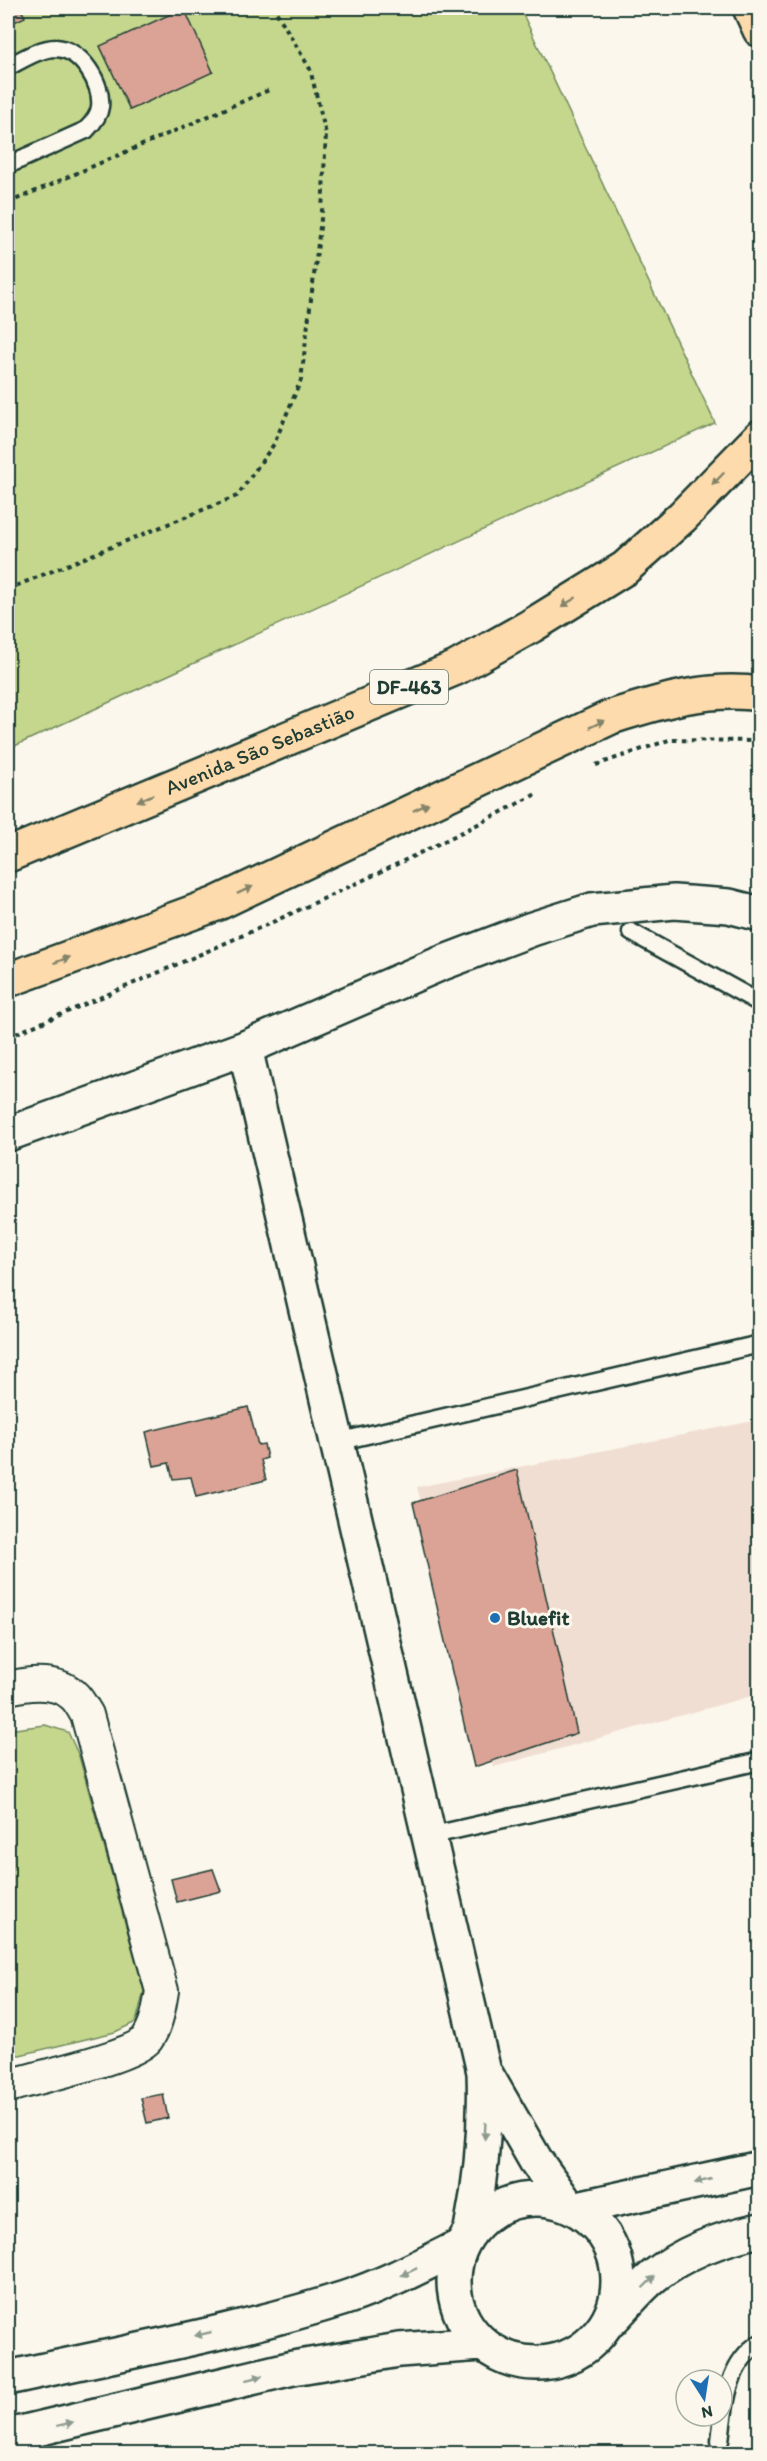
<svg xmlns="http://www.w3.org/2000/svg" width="767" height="2461" font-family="Itim,sans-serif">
	<rect width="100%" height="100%" fill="#fbf7ec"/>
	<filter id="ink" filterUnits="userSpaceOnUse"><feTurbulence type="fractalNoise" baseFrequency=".0167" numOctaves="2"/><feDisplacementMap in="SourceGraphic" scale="12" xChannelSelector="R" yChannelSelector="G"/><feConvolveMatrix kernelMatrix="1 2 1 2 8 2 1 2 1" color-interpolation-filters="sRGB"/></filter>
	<g filter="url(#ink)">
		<path fill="#f1ded2" d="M759,1420V1694L494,1767L417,1487Z"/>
		<path fill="#c5d78c" stroke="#728a60" stroke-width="1.5" d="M8,8H520L715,423L8,749Z
			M45,1725L68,1732L79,1756L144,1991L136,2022L115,2032L20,2055L8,2053V1730Z"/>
		<path fill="#dba396" stroke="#1f3d34" stroke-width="1.5" d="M8,8H20L25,17L8,25Z
			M184,8L213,72L130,110L100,46Z
			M248,1407L258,1445L264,1444L267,1458L261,1460L266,1480L196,1497L191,1477L173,1479L169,1463L154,1466L146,1432Z
			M517,1470L577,1733L474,1767L413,1503Z
			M213,1869L221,1891L177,1902L171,1879Z
			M163,2094L168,2118L147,2123L141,2098Z"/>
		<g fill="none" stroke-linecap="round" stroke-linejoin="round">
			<g stroke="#1f3d34" stroke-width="21">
				<path id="service" d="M8,67C21,60 40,48 56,48C81,49 103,84 100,107C99,116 92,124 86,130L8,165
					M631,932L760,1003
					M337,1442L760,1344
					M429,1836L760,1761
					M720,2441C724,2408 727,2362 760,2343"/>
			</g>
			<g stroke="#1f3d34" stroke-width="36">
				<path id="minor" d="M8,1688C28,1683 55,1679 73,1695C78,1699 83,1708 87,1715L162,1991C159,2008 157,2025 147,2039C133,2057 34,2078 8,2086"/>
			</g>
			<g stroke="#1f3d34" stroke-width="38">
				<path id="tertiary" d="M245,1048L484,2072C486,2128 482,2175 471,2229
					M8,1134L245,1048L437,965L532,929L592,910L674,902L729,906L760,914
					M487,2076L536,2161L566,2203
					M454 2281a82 82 0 1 1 164 0a82 82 0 1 1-164 0Z
					M577,2208L760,2168
					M611,2320C625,2306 638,2289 654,2276C684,2252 722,2238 760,2230
					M8,2378C120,2353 235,2333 345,2298C385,2285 423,2265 461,2246
					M8,2436L293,2368L399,2350L482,2344"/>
			</g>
			<g stroke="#1f3d34" stroke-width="38">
				<g id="primary">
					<path id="s1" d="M8,855L456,668L531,626L625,568L682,517L760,437"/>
					<path d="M8,980L216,904L611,717C659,702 709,686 760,694"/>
				</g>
			</g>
			<g stroke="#1f3d34" stroke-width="38">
				<path id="trunk" d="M750,8L760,30"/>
			</g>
			<path stroke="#1f3d34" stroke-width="4" stroke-dasharray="4.5 4.5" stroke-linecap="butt" d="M8,203L269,90
				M8,589L237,496L274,444L301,380L322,211L326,134L310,69L274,8
				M596,765L669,740L760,741
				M8,1037C187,961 366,884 538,793"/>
			<use href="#service" stroke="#fbf7ec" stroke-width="16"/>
			<use href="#minor" stroke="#fbf7ec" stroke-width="32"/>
			<use href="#tertiary" stroke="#fbf7ec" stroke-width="33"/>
			<use href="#primary" stroke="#fedbac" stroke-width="33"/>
			<use href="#trunk" stroke="#fedbac" stroke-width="33"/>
		</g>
		<defs><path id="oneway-solid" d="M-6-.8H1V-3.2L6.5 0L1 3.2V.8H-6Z" transform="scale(1.5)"/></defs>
		<g fill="#83846a">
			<use href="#oneway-solid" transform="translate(718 479) rotate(134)"/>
			<use href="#oneway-solid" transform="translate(569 602) rotate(148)"/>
			<use href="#oneway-solid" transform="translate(597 724) rotate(-25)"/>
			<use href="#oneway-solid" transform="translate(145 798) rotate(157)"/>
			<use href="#oneway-solid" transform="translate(421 807) rotate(-25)"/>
			<use href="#oneway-solid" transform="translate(245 890) rotate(-25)"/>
			<use href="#oneway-solid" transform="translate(62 960) rotate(-20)"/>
		</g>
		<g fill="#8d9a90">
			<use href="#oneway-solid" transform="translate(485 2131) rotate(93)"/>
			<use href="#oneway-solid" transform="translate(703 2181) rotate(167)"/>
			<use href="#oneway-solid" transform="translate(409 2272) rotate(155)"/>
			<use href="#oneway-solid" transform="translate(649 2282) rotate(-44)"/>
			<use href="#oneway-solid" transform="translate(203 2334) rotate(167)"/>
			<use href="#oneway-solid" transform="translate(254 2378) rotate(-14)"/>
			<use href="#oneway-solid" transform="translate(65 2424) rotate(-14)"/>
		</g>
	</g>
	<circle fill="#1f6fb2" stroke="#fbf7ec" stroke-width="2" cx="495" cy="1618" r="6"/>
	<g text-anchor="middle" stroke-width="6" stroke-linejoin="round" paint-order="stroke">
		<rect fill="#fbf7ec" stroke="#61756b" stroke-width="1.5" x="370" y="670" width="78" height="34" rx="4.5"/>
		<g font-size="20" font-weight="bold" fill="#1f3d34">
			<text x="409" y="694">DF-463</text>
		</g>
		<g font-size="21" fill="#1f3d34" stroke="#fbf7ec">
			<text dy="7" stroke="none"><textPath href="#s1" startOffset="273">Avenida São Sebastião</textPath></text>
		</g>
		<g font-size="21" font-weight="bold" fill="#1f3d34" stroke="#fbf7ec" text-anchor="start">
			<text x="507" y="1625">Bluefit</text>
		</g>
	</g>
	<rect width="767" height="2461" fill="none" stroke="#fbf7ec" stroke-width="30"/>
	<rect x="15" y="15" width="737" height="2431" fill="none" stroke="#1f3d34" stroke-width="2" filter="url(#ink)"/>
	<g transform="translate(704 2398) rotate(168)"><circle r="28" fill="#fbf7ec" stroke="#a3ada2" stroke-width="1.5"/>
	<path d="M0-4.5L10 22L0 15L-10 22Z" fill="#1f6fb2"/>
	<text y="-9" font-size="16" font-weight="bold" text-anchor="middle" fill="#1f3d34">N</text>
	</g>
</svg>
